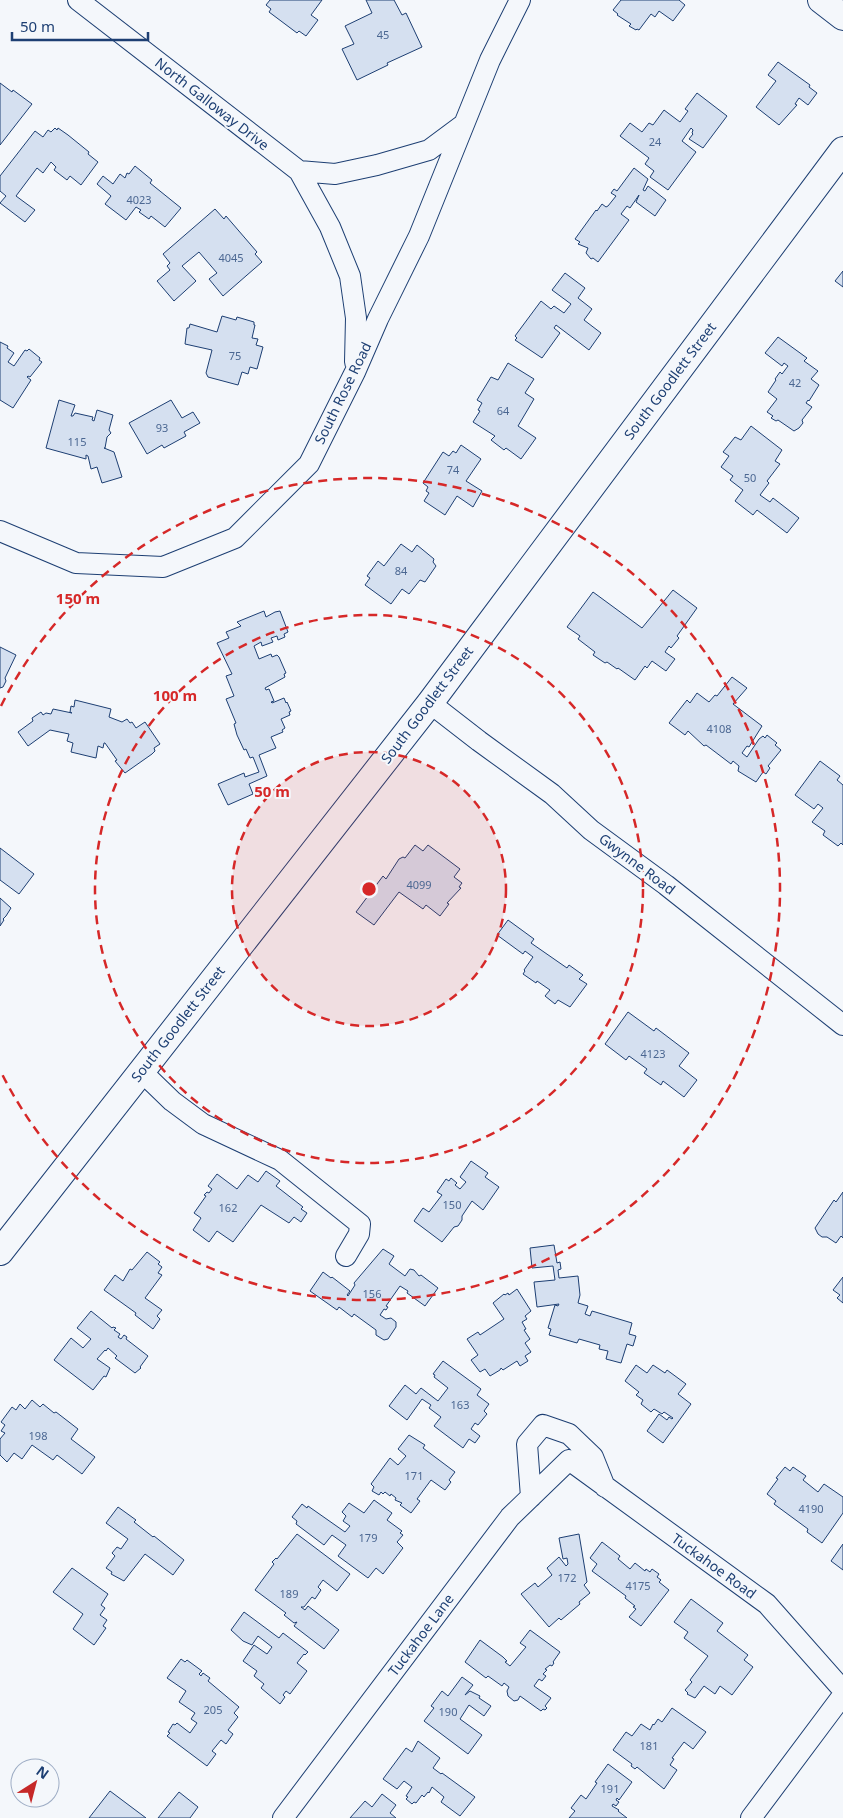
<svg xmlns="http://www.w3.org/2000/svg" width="843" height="1818" font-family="'Noto Sans',sans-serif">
	<rect width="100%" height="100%" fill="#f4f7fb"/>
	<path fill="#d5e0f0" stroke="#1d3f73" d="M270,0H322L311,15L318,20L306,36L299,31L297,33L269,12L271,9L266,5Z
		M366,0H394L402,15L406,13L422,47L387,63L388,65L357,80L342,49L354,44L345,26L372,13Z
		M621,0H679L685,5L673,21L659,11L655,17L651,14L639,30L637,29L636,30L629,26L631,24L617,15L618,14L613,10Z
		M778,62L810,85L809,87L817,93L808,105L799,98L795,104L797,105L779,125L756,107L776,81L768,75Z
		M0,83L12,92L13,90L32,104L0,145Z
		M697,93L727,116L703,148L689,139L693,134L692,133L693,130L691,128L682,141L696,152L668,190L650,177L654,171L645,164L649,158L620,136L630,123L642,132L649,123L653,125L664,110L680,122L688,111L685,109Z
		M55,128L57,130L58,128L68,135L89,152L88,154L98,162L81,185L70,176L67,180L54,170L56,167L51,162L43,173L37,168L16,196L35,210L25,222L0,203L6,196L0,191V176L35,131L43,137L48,130L51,132Z
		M135,166L152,180L150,183L181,208L165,227L151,216L149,219L139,212L141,210L136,207L126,220L105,204L111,196L97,184L103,176L113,184L120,174L125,178L127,173L129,174Z
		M634,168L648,179L643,190L645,191L648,186L666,200L655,216L636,202L639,195L630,208L627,206L621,214L629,220L598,262L593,258L591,259L586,253L588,248L578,244L580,242L575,239L596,210L597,211L602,204L606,207L608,206L616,196L611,193L614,189L617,191Z
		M215,209L224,219L226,216L257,252L255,254L262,262L223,296L209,279L217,273L199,252L182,266L196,281L174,301L157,281L170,270L167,266L170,263L163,254Z
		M843,271V287L835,281Z
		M565,273L585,288L578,298L592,309L584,320L601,333L589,350L556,325L554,328L560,333L542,358L515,340L517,338L515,336L541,301L551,309L554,306L564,313L571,304L552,290Z
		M222,316L236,320L237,317L254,322V325H255L252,338L258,339L256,345L263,347L257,369L250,367L248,374L242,372L238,385L208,377L206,373L212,350L185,344L187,328H189L190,324L217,332Z
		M778,337L807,358L804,361L818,371L811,379L819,385L809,401L808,400L806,403L812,407L802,420L803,423L799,428L794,431L778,420L776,421L771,418L773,416L767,412L777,399L768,392L776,380L775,379L780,372L782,374L788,366L784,363L782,366L765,353Z
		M0,342L8,346L7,348L14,353L8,362L14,366L25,350L27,351L29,349L40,358L39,360L42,362L30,377L28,376L27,377L31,380L13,408L0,400Z
		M508,363L534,379L525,393L534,399L518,426L536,438L521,459L506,448L504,450L491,440L495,436L473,422L480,411L478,410L482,403L477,400L491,377L498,380Z
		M59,400L75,405L71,416H73L75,413L93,417L92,420L94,421L97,410L113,415L109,430L111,433L107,437L105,448H104L114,452L122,477L102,483L97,467L91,469L88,456L86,455V459L46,448Z
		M171,400L182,418L193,412L200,423L184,432L186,436L164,448L162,445L147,454L129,423Z
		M751,426L782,450L775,461L780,464L767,481L769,483L760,495L770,502L773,498L799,518L787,533L757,510L753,515L735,501L743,490L730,480L733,476L721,467L729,456L723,452L735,437L741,440Z
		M461,445L481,459L466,481L482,491L473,507L457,496L445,515L424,501L429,493L426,491L428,487L423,483L443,452L449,456L453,451L456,453Z
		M401,544L412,552L417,545L434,559L433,562L436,566L425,582L420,580L409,594L402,589L391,604L365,585L370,578L367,576L378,561L384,566Z
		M673,590L697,608L677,636L679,638L671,648L669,646L665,652L675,659L666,671L652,661L647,668L645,666L635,680L618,668L617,669L607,662L605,663L593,655L595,652L578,639L580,636L567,627L593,592L642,628Z
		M264,611L266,617L275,612L280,611L288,632L284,634L285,637L278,640L277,636L271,638L273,642L262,646L261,642L254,646L259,659L271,654L272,657L277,655L279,657L286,673L284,674L285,677L265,688L266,690L269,689L274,701L271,702L272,703L284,698L286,703L287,702L291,711L289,712L290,715L281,719L285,728L282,730L283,732L271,737L276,748L259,755L267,776L249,784L253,794L228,805L218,784L244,773L245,777L259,772L253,757L250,758L246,749L244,750L237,735L234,724L236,723L226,699L234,696L226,676L232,674L217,643L229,638L226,632L241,626L237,622Z
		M0,647L16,655L5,678L6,681L3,687L0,688Z
		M732,677L747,688L733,704L762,726L749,747L747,746L742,753L747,757L759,739L763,736L765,738L767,735L777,743L775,745L781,750L768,766L770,768L766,774L763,772L756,782L738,771L739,766L733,761L731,764L706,745L704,746L688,731L685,735L669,723L687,700L690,703L697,693L709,702L715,695L717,696Z
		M75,700L111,709L109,717L122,722L127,719L130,723L132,722L136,728L145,722L160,744L154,748L155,751L152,754L125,773L115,761L117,760L105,743H104L103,748L98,746L96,758L71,752L73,743L67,741L69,734L50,730L28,746L18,732L33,721L32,718L41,712L43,715L46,713L51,714L53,709L72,713L70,712L71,706L74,707Z
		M820,761L840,776L837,780L843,785V845L841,843L838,846L823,835L825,831L812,822L823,808L818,804L814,809L795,795Z
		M415,845L423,851L428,845L460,869L454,877L462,883L459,887L461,888L447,903L449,904L440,916L426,905L423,909L399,892L374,925L356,912L383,876L386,879L399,859L403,857L405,858Z
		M0,848L34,874L19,894L0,880Z
		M0,898L11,908L6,916L3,919L4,920L0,926Z
		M508,920L534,939L531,943L567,968L569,965L583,975L579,979L587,984L570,1007L558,1000L555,1004L545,996L550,990L537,981L536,983L523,974L525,971L524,970L533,957L525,951L523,954L497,935Z
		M628,1012L654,1031L656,1028L689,1053L679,1066L697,1080L684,1097L663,1081L661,1085L644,1073L647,1069L629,1056L626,1060L605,1044Z
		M471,1161L488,1173L485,1177L499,1187L483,1210L472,1201L462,1216V1220L458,1226L454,1227L442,1242L414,1221L423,1208L429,1212L442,1195L437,1192L446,1179L449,1181L451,1178L457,1183L455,1185L460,1189L466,1182L460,1177Z
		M266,1171L280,1181L276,1186L303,1207L301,1209L307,1213L301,1222L294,1217L289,1223L261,1205L233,1242L217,1231L209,1242L193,1230L201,1218L194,1213L206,1196L204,1195L207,1192L209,1193L212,1189L208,1186L217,1174L237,1189L248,1175L258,1182Z
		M843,1192V1238L841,1236L836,1243L827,1237H822L818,1234L815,1228L834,1200L836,1202Z
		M554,1245L557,1263L560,1262L561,1269L558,1270L559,1278L578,1276L580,1295L578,1303L588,1306L585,1314L590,1316L592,1311L632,1323L629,1334L636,1336L633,1346L627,1344L621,1363L606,1359L608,1351L599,1349L600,1345L579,1339L577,1343L549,1335L551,1329L548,1328L555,1305L558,1306L559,1304L537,1307L534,1282L555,1280L553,1266L532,1268L530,1248Z
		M383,1249L394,1256L389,1264L405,1276L410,1269L414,1270L419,1276L421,1275L438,1288L425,1306L407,1293L408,1291L400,1286L386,1306L388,1307L386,1310L384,1309L380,1315L386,1319L391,1318L396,1322V1327L388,1339L384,1340L376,1335V1330L354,1314L352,1317L339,1307L337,1310L310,1291L323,1272L331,1278L332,1277L350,1291L347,1295L348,1296L355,1285L354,1283Z
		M147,1252L160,1262L158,1264L162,1267L158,1273L162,1275L145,1298L162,1310L157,1316L160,1319L153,1329L135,1315L136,1313L104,1290L115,1275L123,1281L130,1269L132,1270Z
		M843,1277V1303L837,1298L840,1295L833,1290Z
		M517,1289L531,1311L525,1316L527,1319L522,1322L526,1329L524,1330L530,1339L525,1343L531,1352L525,1356L528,1361L520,1366L517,1361L503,1370L501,1368L500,1370L490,1376L485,1369L480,1372L471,1360L478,1355L467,1339L478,1332L480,1335L504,1319L493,1303L504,1294L505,1295L508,1293L509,1295Z
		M91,1311L112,1328L113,1327L116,1328L114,1330L120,1334L118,1337L121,1339L124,1335L127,1337L126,1339L148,1356L140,1367L141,1368L135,1373L115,1358L117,1356L108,1348L106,1351L105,1350L97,1359L110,1368L106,1377L104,1376L93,1390L54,1360L71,1338L83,1348L91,1339L77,1328Z
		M443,1361L481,1389L477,1395L489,1404L484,1411L487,1414L478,1425L475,1423L471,1429L480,1436L475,1443L469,1439L463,1448L434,1426L441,1417L429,1408L431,1405L422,1399L407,1420L389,1406L405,1385L416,1394L421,1388L438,1401L448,1388L434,1377L435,1375L433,1374Z
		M636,1365L647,1373L653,1365L665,1373L667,1370L686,1384L678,1394L691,1404L663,1443L647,1431L659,1414L667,1420L669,1417L672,1419L673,1418L664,1412L662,1414L654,1409L651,1412L641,1404L643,1400L636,1395L639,1392L625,1381Z
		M32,1400L40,1407L43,1404L54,1413L56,1412L78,1429L71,1439L95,1457L82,1474L57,1455L53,1460L32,1445L22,1459L14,1453L7,1462L0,1455V1439L5,1433L1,1431L5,1425L1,1422L12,1407L16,1410L20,1404L25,1409Z
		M409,1435L425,1445L423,1448L455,1472L449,1480L451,1482L445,1490L431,1480L417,1499L420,1501L411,1513L400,1505L402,1503L395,1500L396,1498L391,1494L390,1496L385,1492L383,1494L381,1492L379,1495L372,1491L374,1487L371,1484L390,1458L398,1465L406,1456L398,1449Z
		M785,1467L790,1471L793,1467L806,1476L803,1480L818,1492L824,1484L843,1497V1513L822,1543L807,1532L808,1529L774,1504L776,1501L767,1494L778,1479L776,1478Z
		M374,1500L392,1513L387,1520L402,1531L400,1533L403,1535L397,1542L403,1548L383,1574L376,1568L368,1578L338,1556L346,1545L332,1535L324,1545L296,1524L297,1521L292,1517L302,1504L307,1508L308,1506L345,1532L350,1526L343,1521L346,1516L342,1512L349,1503L364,1513Z
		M118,1507L136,1520L134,1522L153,1537L154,1536L184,1560L173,1575L145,1554L124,1581L111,1574L112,1572L106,1568L115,1556L112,1553L117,1547L121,1549L128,1539L106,1523Z
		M297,1534L350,1574L337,1591L323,1580L318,1587L321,1590L315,1599L312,1597L304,1607H301L305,1610L308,1606L339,1630L324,1649L294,1626L297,1622L294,1623L284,1615L286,1613L255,1590L274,1564L272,1562L276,1558L277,1559Z
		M579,1534L587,1582L584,1585L590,1593L579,1602L580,1604L561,1620L559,1618L549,1627L521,1594L535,1583L538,1587L552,1575L547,1568L559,1557L566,1566L568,1564L567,1558L563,1559L559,1538Z
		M602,1542L620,1556L618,1559L630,1569L635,1563L645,1571L646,1569L650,1572L652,1569L659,1574L657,1577L661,1580L659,1582L669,1590L641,1626L629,1617L636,1609L633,1607L635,1606L625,1598L626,1596L592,1571L597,1564L590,1558Z
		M843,1544V1570L831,1561Z
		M72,1568L108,1594L101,1605L105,1608L100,1615L107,1620L103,1626L106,1628L94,1645L73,1629L83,1614L53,1592Z
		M691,1599L723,1623L717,1631L748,1655L744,1660L753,1667L732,1695L720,1686L715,1694L704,1686L695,1698L687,1694L688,1693L685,1690L692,1682L690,1680L708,1656L684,1638L688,1632L674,1622Z
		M244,1612L279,1638L283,1633L308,1652L305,1655L304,1654L297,1663L307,1671L290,1694L286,1691L283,1695L285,1697L280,1704L261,1688L264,1684L254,1676L257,1671L243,1661L254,1645L267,1654L272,1647L258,1636L252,1645L243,1641L231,1630Z
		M530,1630L560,1652L553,1662L554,1663L552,1666L550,1665L545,1669L547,1670L543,1674L546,1676L542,1681L539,1679L534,1686L551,1698L545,1706L547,1708L545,1710L543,1709L541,1711L520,1696L518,1700L514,1701L508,1696L507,1691L509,1687L504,1683L502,1686L488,1676L486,1678L465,1662L480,1640L503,1657L507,1661L505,1662L510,1666L526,1647L520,1643Z
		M181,1659L185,1662L187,1660L202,1671L199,1674L201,1676L203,1673L210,1678L208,1681L239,1707L234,1713L238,1717L228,1730L233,1734L226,1744L221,1740L212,1751L216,1754L207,1766L167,1736L170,1733L168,1732L173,1724L175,1725L177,1723L190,1733L197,1723L191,1719L195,1713L179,1702L186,1691L167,1678Z
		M462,1677L473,1685L465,1695L470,1691L480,1696L479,1698L491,1706L484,1716L469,1705L460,1719L482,1735L468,1754L424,1721L434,1708L431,1706L442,1691L448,1696Z
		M672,1708L706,1732L693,1749L684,1742L672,1758L674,1759L670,1765L677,1770L664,1789L637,1767L635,1769L631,1766L632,1764L613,1750L626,1732L632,1736L641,1724L650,1730L653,1724L654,1725L658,1719L662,1722Z
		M418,1741L440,1758L433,1768L441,1774L442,1773L475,1797L460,1816L441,1802L444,1797L432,1787L429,1793L428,1792L424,1797L422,1795L416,1803L414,1802L412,1804L406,1799L408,1797L406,1796L412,1787L404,1781L397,1789L383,1779L406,1748L412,1752Z
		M608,1764L632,1782L619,1800L617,1798L616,1800L619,1802L616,1806L613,1804L612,1806L619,1810L618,1811L627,1818H569L575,1811L571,1808L581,1795L586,1799L597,1783L595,1782Z
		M110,1791L146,1818H89Z
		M179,1792L198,1807L190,1818H158Z
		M382,1794L396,1805L390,1813L396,1818H350L365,1801L372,1807Z"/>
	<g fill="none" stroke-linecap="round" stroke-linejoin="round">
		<g stroke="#1d3f73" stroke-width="22">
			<path id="minor" d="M78,0L299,171L330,227L350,276L356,318L355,362
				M299,171L335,174L377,165L429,150L464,124
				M0,531L76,563L163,567L235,538L309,464L355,372L378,319L419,236L490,60L520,0
				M430,703L479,741L552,794L591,830L666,885L843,1025
				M141,1071L172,1101L203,1124L280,1160L360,1224L359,1234L346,1256
				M531,1497L527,1444L543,1425L569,1434L593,1457L605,1487
				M283,1818L510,1517L569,1460L767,1604L843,1690
				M751,1818L843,1695"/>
		</g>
		<g stroke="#1d3f73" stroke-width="28">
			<path id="major" d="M821,0L843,17
				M0,1252L430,703L843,150"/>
		</g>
		<use href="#minor" stroke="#f4f7fb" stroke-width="20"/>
		<use href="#major" stroke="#f4f7fb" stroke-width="26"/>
	</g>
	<circle cx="369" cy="889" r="137" fill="#d62828" fill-opacity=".12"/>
	<g fill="none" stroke="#d62828" stroke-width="2.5" stroke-dasharray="9 6">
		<circle cx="369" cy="889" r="137"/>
		<circle cx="369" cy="889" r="274"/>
		<path d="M1 706A411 411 0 1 1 1 1072"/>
	</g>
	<g text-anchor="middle" stroke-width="4" stroke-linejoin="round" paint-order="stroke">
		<g font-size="11" fill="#4b6792">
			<text x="383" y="39">45</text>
			<text x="655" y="146">24</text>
			<text x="139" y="204">4023</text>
			<text x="231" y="262">4045</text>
			<text x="235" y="360">75</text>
			<text x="795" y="387">42</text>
			<text x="503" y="415">64</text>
			<text x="162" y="432">93</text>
			<text x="77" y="446">115</text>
			<text x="453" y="474">74</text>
			<text x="750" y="482">50</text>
			<text x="401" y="575">84</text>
			<text x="719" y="733">4108</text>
			<text x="419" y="889">4099</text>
			<text x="653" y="1058">4123</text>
			<text x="452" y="1209">150</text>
			<text x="228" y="1212">162</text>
			<text x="372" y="1298">156</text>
			<text x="460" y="1409">163</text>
			<text x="38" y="1440">198</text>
			<text x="414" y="1480">171</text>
			<text x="811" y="1513">4190</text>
			<text x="368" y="1542">179</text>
			<text x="567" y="1582">172</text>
			<text x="638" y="1590">4175</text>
			<text x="289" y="1598">189</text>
			<text x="213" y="1714">205</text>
			<text x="448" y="1716">190</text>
			<text x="649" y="1750">181</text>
			<text x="610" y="1793">191</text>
		</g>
		<g font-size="14" fill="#1d3f73" stroke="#f4f7fb">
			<text transform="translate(212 104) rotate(38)" y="5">North Galloway Drive</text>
			<text transform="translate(670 381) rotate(-53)" y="5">South Goodlett Street</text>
			<text transform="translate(343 393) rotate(-64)" y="5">South Rose Road</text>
			<text transform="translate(427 705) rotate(-53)" y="5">South Goodlett Street</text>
			<text transform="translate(637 864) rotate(37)" y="5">Gwynne Road</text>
			<text transform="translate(178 1024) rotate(-52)" y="5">South Goodlett Street</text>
			<text transform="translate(714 1566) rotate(36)" y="5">Tuckahoe Road</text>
			<text transform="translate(421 1635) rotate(-53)" y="5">Tuckahoe Lane</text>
		</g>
	</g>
	<circle cx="369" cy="889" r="8" fill="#d62828" stroke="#f4f7fb" stroke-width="2.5"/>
	<g font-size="15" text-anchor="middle" font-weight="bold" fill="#d62828" stroke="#f4f7fb" stroke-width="4" stroke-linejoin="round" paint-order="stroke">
		<text x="78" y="604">150 m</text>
		<text x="175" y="701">100 m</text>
		<text x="272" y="797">50 m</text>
	</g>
	<g transform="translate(35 1783) rotate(36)"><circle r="24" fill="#f4f7fb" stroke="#9eadc5"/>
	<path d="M0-4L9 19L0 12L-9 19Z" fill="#c62828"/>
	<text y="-8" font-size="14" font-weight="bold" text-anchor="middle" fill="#1d3f73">N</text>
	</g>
	<path d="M12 32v8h136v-8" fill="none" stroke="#1d3f73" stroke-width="2.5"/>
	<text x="20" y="32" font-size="15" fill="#1d3f73" stroke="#f4f7fb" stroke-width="4" paint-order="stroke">50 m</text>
</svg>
